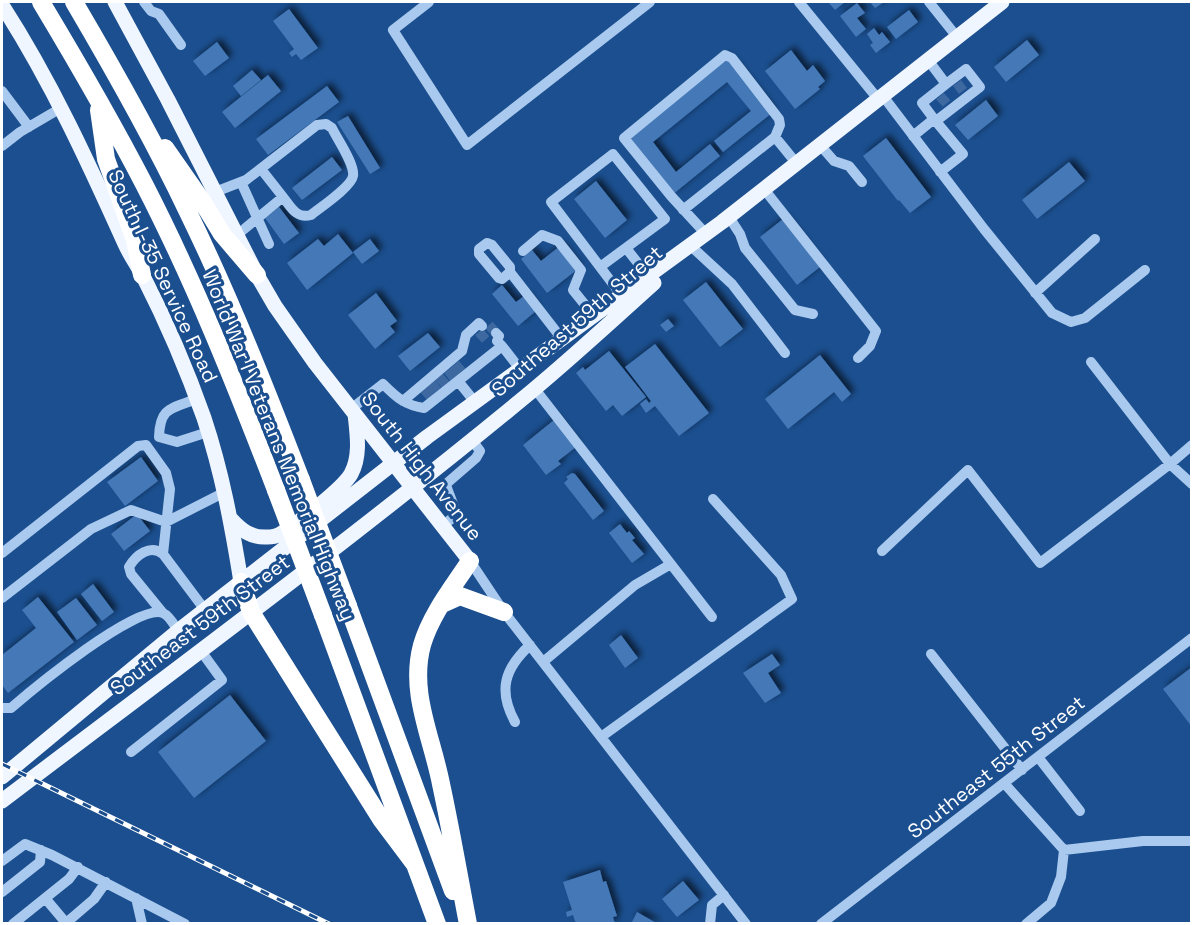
<svg xmlns="http://www.w3.org/2000/svg" width="1193" height="925" font-family="'Space Grotesk',sans-serif">
	<defs>
		<filter id="shadow"><feDropShadow dx="4" dy="-4" stdDeviation="3" flood-color="#0009"/></filter>
	</defs>
	<rect width="100%" height="100%" fill="#1b4f8f"/>
	<path fill="#4478b7" filter="url(#shadow)" d="M828,2H845L835,10Z
		M870,2H884L875,8Z
		M857,3L865,13L857,18L866,29L856,37L840,16Z
		M289,9L318,48L301,60L296,54L292,57L289,53L294,49L273,21Z
		M909,10L918,22L896,39L887,27Z
		M874,28L879,35L882,32L890,42L876,53L870,45L873,43L867,34Z
		M1027,40L1039,55L1006,82L994,67Z
		M217,42L229,58L205,76L193,61Z
		M791,50L807,71L813,65L825,81L818,87L820,89L795,109L765,71Z
		M726,57L772,113L723,152L714,141L751,111L727,82L653,142L676,172L710,144L720,156L672,195L626,140Z
		M252,70L261,80L241,96L233,86Z
		M268,75L281,91L235,128L222,112Z
		M327,86L339,102L268,155L256,139Z
		M986,100L998,116L968,140L955,125Z
		M348,116L380,168L370,174L337,122Z
		M886,138L931,197L910,213L899,200L898,201L863,156Z
		M332,157L342,170L302,200L292,188Z
		M1069,162L1085,181L1037,219L1022,200Z
		M596,181L627,220L605,238L574,199Z
		M279,207L299,233L284,244L265,218Z
		M783,219L820,267L797,285L760,237Z
		M338,234L353,253L307,290L287,263L318,239L324,246Z
		M370,239L379,251L362,264L353,252Z
		M560,246L578,269L547,293L521,259L532,250L541,261Z
		M706,282L743,329L720,347L683,300Z
		M502,285L516,302L524,296L536,311L518,326L492,294Z
		M376,293L397,321L390,326L395,332L375,349L348,315Z
		M668,319L674,326L666,332L660,325Z
		M428,333L440,347L410,371L398,356Z
		M655,344L709,413L679,436L655,406L646,413L640,404L646,399L649,403L651,401L625,367Z
		M609,351L646,397L622,416L613,405L606,411L576,373L583,367L585,370Z
		M820,355L851,394L842,402L834,392L788,429L765,399Z
		M554,420L576,447L558,461L561,464L546,475L523,445Z
		M141,457L158,481L125,506L107,482Z
		M572,473L575,474L604,511L593,520L564,483L568,479L566,477Z
		M137,514L150,531L124,551L111,534Z
		M620,524L627,533L629,531L635,538L632,540L644,554L632,563L609,533Z
		M93,584L114,612L102,621L81,594Z
		M38,597L74,642L8,693L2,685V655L36,628L22,610Z
		M76,598L97,625L77,640L57,612Z
		M621,635L638,658L625,668L609,645Z
		M772,654L780,665L768,673L781,693L765,703L743,673Z
		M1192,667V727L1163,689Z
		M230,695L266,741L194,798L158,752Z
		M600,870L603,882L606,881L617,916L613,917L615,924H576L573,915L567,917L566,912L572,910L563,882Z
		M683,881L699,900L677,917L662,899Z
		M637,912L658,924H631Z"/>
	<g fill="none" stroke-linecap="round" stroke-linejoin="round">
		<path stroke="#3d69a0" stroke-width="10" stroke-dasharray="10 5" stroke-linecap="butt" d="M957,83L963,91
			M940,96L947,104
			M489,325L496,333
			M479,332L487,341
			M455,364L462,372
			M448,370L455,379
			M439,377L446,385
			M431,383L438,392
			M424,389L431,397"/>
		<path stroke="#a9c9ee" stroke-width="10" d="M144,2L151,11L159,14L181,45
			M429,2L393,30L467,145L650,2
			M799,2L878,99
			M929,2L957,37
			M928,60L946,84L922,103L934,119
			M2,91L29,127
			M883,96L984,229L1052,313L1071,322L1085,318L1145,270
			M936,121L980,87L966,69L946,84
			M913,136L934,119L963,154L940,172
			M820,145L834,161L849,166L862,182
			M2,146L20,132L61,108
			M261,169L283,197
			M241,182L269,244
			M764,189L876,331L870,346L858,358
			M215,192L246,180L317,125L326,124L332,128C337,139 355,164 353,176C351,187 321,207 311,215C296,219 291,207 283,197L237,235
			M683,210L775,137
			M729,217L740,234L745,248L795,310L813,314
			M706,234L671,196L624,138L725,55L732,58L779,119L780,125L775,137L797,164
			M626,248L648,276
			M693,248L732,284L785,353
			M523,251L542,235L558,241L581,270L573,290L594,316
			M600,267L665,219L613,154L551,202L622,296
			M510,272L502,279L499,278L479,254V249L487,243L492,245L510,267V272L562,339
			M1035,293L1095,239
			M496,333L499,336L497,341L502,346
			M1091,362L1170,464L1192,484
			M458,381L475,402
			M535,389L712,617
			M196,399C171,409 160,407 159,437L177,442L208,432
			M403,401L462,351L466,335L479,323L482,326
			M351,409L383,384C397,398 405,405 424,408L502,346L520,369
			M442,526L455,516C456,505 448,495 446,484L476,458L480,451L472,440
			M882,551L968,470L1040,563L1170,464L1192,445
			M2,553L138,446L146,445L166,473L170,489L163,554L205,610
			M470,561L504,612L746,924
			M2,598L91,529L131,510L166,522L225,492
			M162,612L131,574L129,567C136,555 150,544 163,554
			M931,654L1022,770
			M543,662L635,585L671,564
			M2,708H11C33,689 137,603 163,613C170,616 174,625 178,631
			M515,722C498,691 504,669 530,645
			M601,737L792,599L781,575L713,499
			M131,752L222,680L201,651
			M1038,757L1080,811
			M1004,783L1064,850L1143,841H1192
			M2,861L25,844L52,855L185,924
			M2,892L40,862L41,850
			M45,898L66,923L94,899L106,882
			M136,898L142,924
			M13,924L69,879L78,867
			M710,924L712,905L724,895
			M821,924L1192,638
			M1026,924L1051,903L1061,877L1064,850"/>
		<path stroke="#f0f6ff" stroke-width="15" d="M115,2L168,100L257,275L275,306L315,363L470,561
			M2,5C51,81 88,162 125,244C130,255 137,265 143,276C166,321 187,370 204,418C222,472 232,526 241,582
			M231,519C241,530 251,538 267,537C271,537 277,536 280,534C295,526 343,488 351,474C361,456 357,433 355,414
			M2,777L178,631L427,437L722,222L1002,2
			M2,801C180,666 360,533 532,391C574,356 614,319 654,283"/>
		<path stroke="#fff" stroke-width="18" d="M41,2C77,62 112,122 144,184C195,283 236,386 276,490
			M74,2C114,70 153,139 187,210C230,298 266,389 301,480
			M99,110L106,159L135,240L142,275
			M165,148L202,201L222,234L257,275
			M241,582L251,612L381,819L414,863
			M442,604L460,596L504,612
			M348,606L453,891
			M323,615L437,924
			M468,924C459,877 451,830 441,784C432,737 409,693 422,645C431,614 453,587 470,561"/>
		<g stroke="#fff" stroke-width="5">
			<path id="rail" d="M2,764L329,924"/>
		</g>
		<use href="#rail" stroke="#1b4f8f" stroke-width="3" stroke-dasharray="9" stroke-linecap="butt"/>
		<path stroke="#fff" stroke-width="18" d="M301,480L348,606
			M276,490L323,615"/>
	</g>
	<g text-anchor="middle" stroke-width="6" stroke-linejoin="round" paint-order="stroke">
		<g font-size="20" fill="#fff" stroke="#1b4f8f">
			<text transform="translate(163 276) rotate(65)" y="7">South I-35 Service Road</text>
			<text transform="translate(577 321) rotate(-41)" y="7">Southeast 59th Street</text>
			<text transform="translate(279 445) rotate(68)" y="7">World War I Veterans Memorial Highway</text>
			<text transform="translate(422 466) rotate(52)" y="7">South High Avenue</text>
			<text transform="translate(200 625) rotate(-37)" y="7">Southeast 59th Street</text>
			<text transform="translate(996 767) rotate(-38)" y="7">Southeast 55th Street</text>
		</g>
	</g>
	<rect width="1193" height="925" fill="none" stroke="#ffffff" stroke-width="6"/>
</svg>
